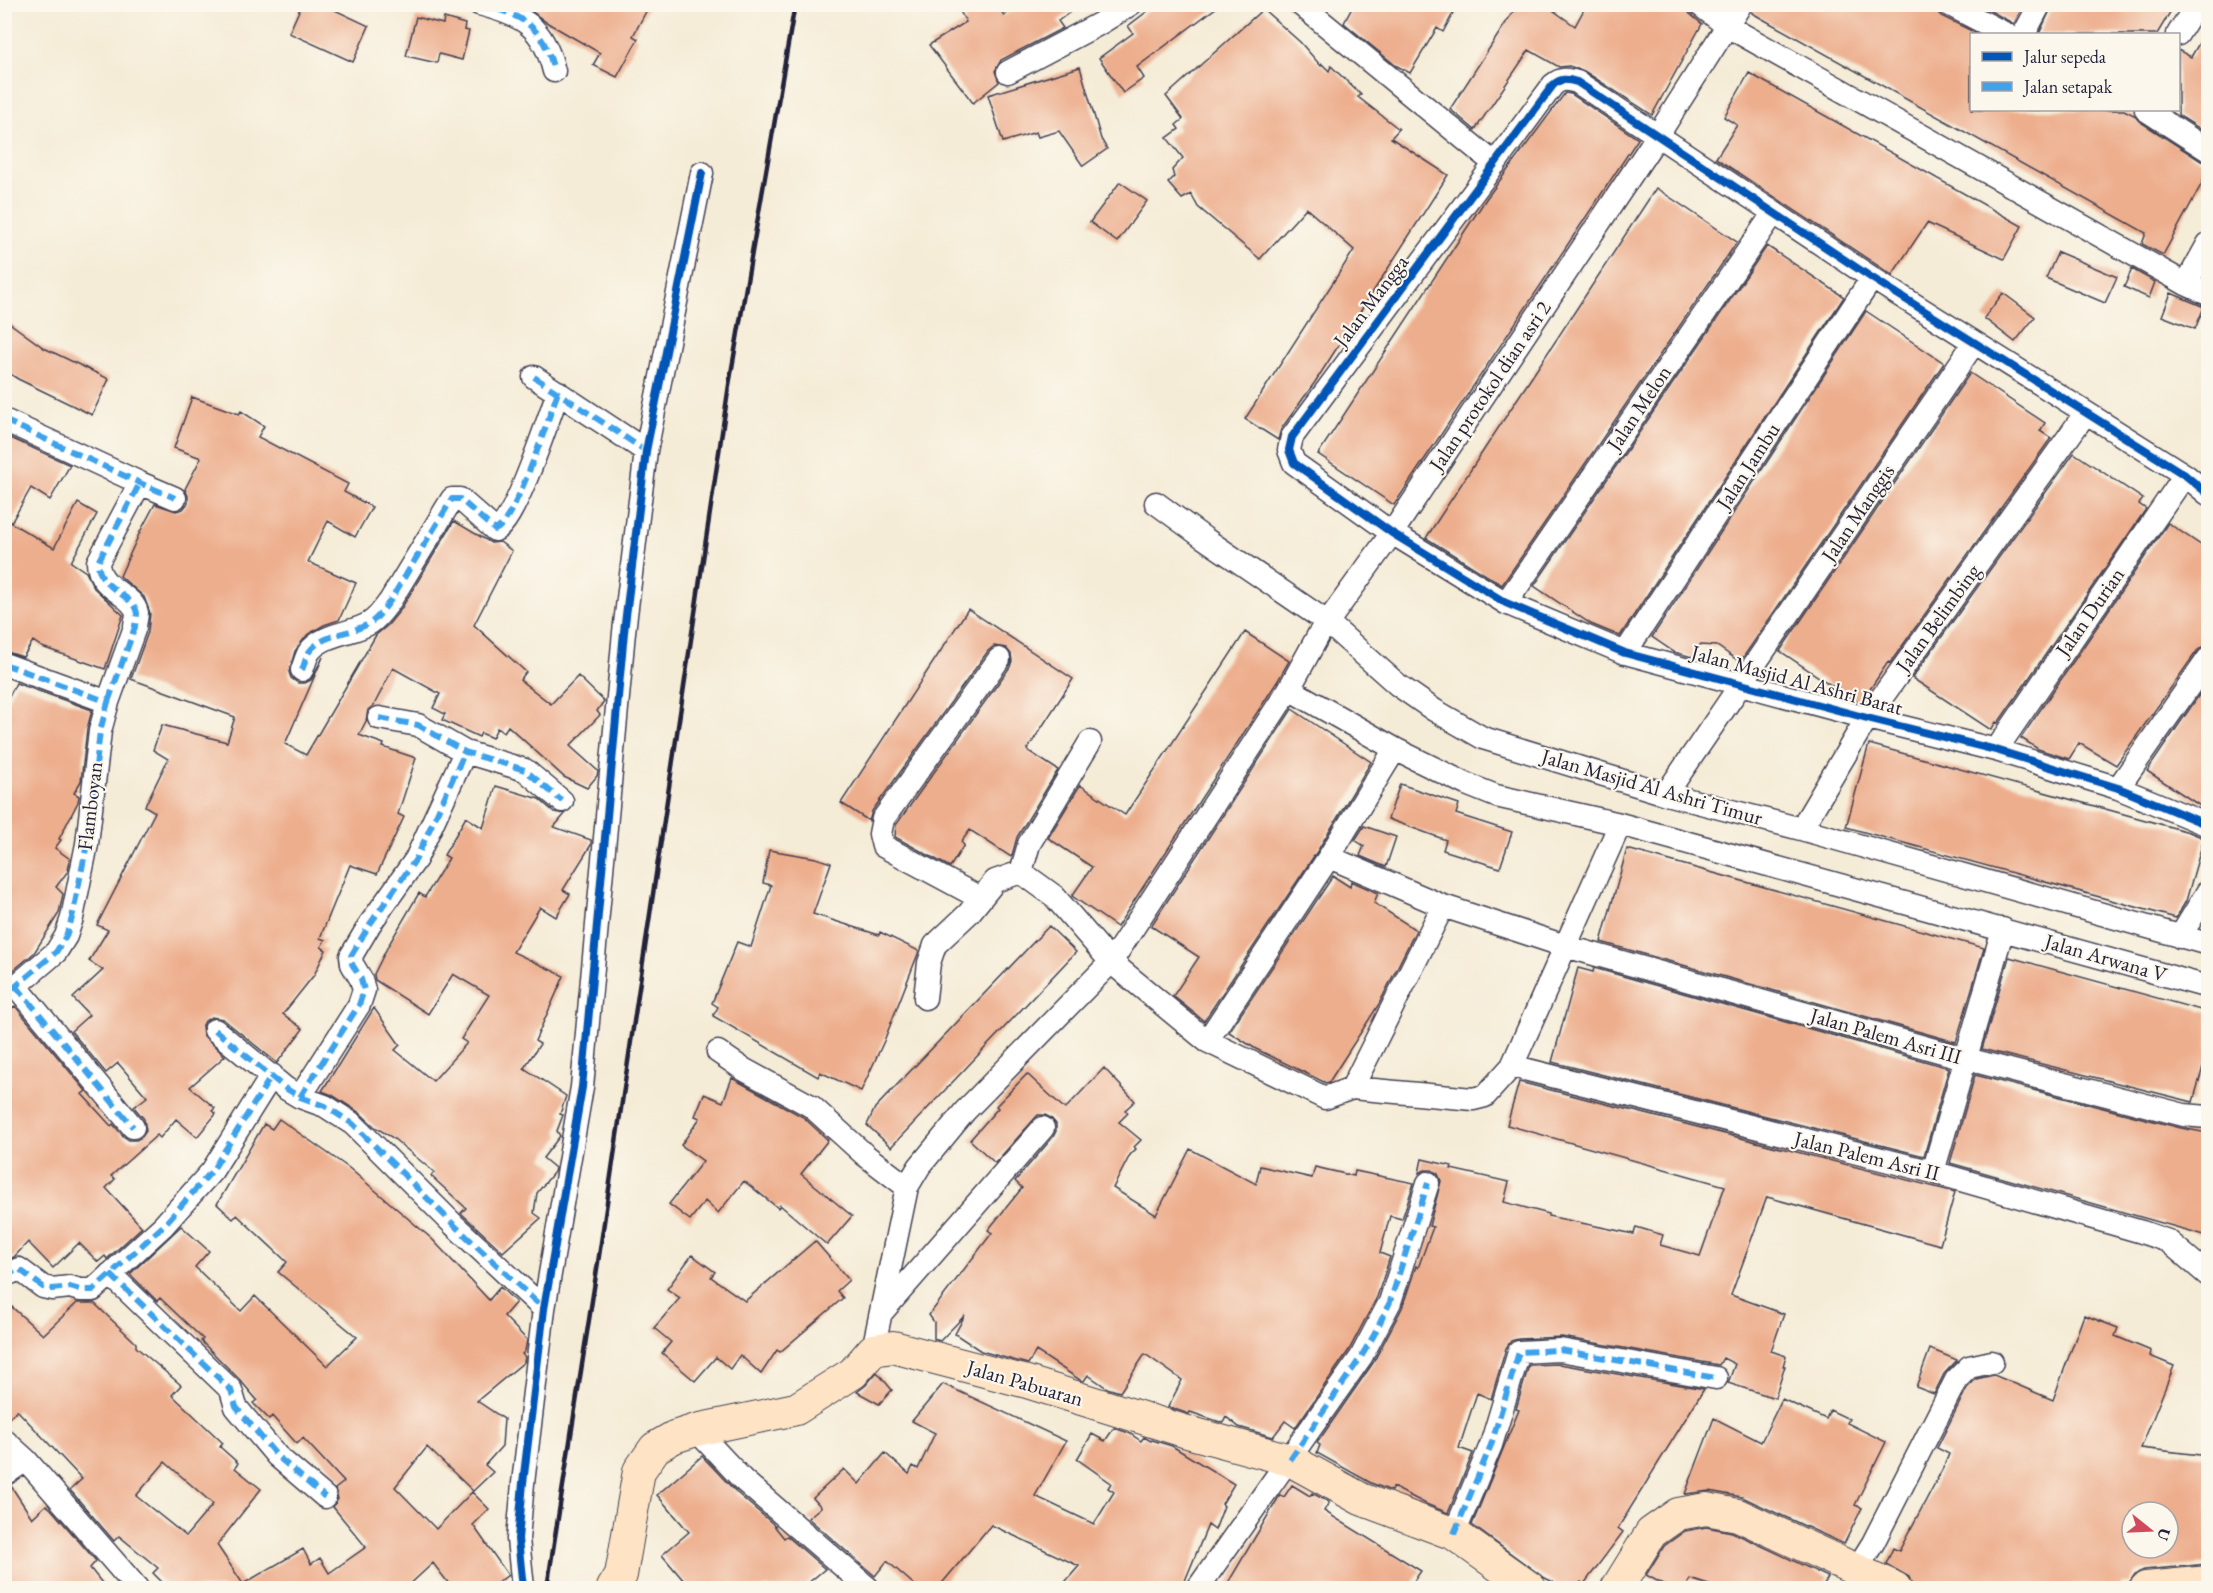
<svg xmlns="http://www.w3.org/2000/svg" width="2213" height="1593" font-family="'EB Garamond',serif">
	<rect width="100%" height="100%" fill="#fbf7ec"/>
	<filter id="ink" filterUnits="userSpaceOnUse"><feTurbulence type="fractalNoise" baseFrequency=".0167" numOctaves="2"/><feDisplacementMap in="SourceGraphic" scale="12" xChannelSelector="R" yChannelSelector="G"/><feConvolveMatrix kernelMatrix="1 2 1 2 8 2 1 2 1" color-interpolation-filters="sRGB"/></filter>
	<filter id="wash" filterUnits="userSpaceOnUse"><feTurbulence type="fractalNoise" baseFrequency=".008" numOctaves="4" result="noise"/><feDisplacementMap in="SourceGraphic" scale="24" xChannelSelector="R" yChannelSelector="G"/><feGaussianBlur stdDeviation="1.35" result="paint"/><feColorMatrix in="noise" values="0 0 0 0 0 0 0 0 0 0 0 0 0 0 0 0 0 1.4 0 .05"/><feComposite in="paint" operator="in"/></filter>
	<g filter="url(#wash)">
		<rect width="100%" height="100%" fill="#f5ecd7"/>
		<g id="blocks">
			<path fill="#edae8d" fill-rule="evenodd" d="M302,4H322L369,26L353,62L289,33Z
				M522,4H650L633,36L638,39L617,77L593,65L600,53L546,22Z
				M956,4H998L1004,16L1019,4H1081L1058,21L1063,28L1001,60L995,71L999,82L973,103L929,45L966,22Z
				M1157,4H1221L1137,67L1144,78L1123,93L1099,58L1133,33L1128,26Z
				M1354,4H1458L1443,32L1437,28L1410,73L1395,65L1344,23Z
				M1518,4H1544L1575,26L1587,4H1683L1690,14L1702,24L1652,115L1584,71L1569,66L1559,67L1529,50L1475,130L1450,109Z
				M1754,4H1935L1936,11L1941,16L1978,34H1971V110H2124L2134,115L2139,121L2201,161L2208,163V172L2163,255L2142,244L2146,233L1752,13Z
				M1978,4H2024L2014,24Z
				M2053,4H2175L2157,34H2039Z
				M1263,9L1300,42L1321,66L1322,64L1329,71L1331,66L1361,95L1358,97L1399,129L1391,138L1448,175L1315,382L1281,429L1278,440L1245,419L1354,250L1306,208L1260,259L1198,207L1191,194L1182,199L1168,183L1174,177L1172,170L1183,158L1167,138L1179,129L1176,125L1183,119L1166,96Z
				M416,17L443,24L444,18L465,24L464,30L469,31L462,60L439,54L437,63L406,56Z
				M2208,28V134L2178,115V50L2191,57Z
				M1080,67L1101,139L1107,149L1083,166L1059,131L1038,137L1036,132L1003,142L988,95Z
				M1749,73L2022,226L2004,259L1927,223L1892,275L1716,158L1737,125L1724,117Z
				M1565,93L1571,94L1638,139L1394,505L1318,454L1486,199Z
				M1120,182L1147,201L1117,242L1090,222Z
				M1656,188L1737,242L1502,585L1426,538Z
				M1767,246L1844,297L1620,636L1591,624L1534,586Z
				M2058,252L2117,277L2105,303L2046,278Z
				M2132,269L2155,282L2149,298L2124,287Z
				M2003,293L2035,317L2015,342L1984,318Z
				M2171,293L2204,307L2195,329L2162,316Z
				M1866,311L1944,363L1740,662L1717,646L1700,645L1692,657L1674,652L1652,637Z
				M4,319L44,348L109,379L92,415L18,379L4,370Z
				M1970,373L2045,423L2040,431L2051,438L1890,663L1888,662L1861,703L1855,701L1780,651Z
				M192,397L239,414L241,411L264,426L258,437L348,484L344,492L372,507L355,537L328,521L308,562L356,583L339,620L324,625L307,635L295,651L289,672L291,678L298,683H305L311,680L323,657L285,744L306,755L376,635L388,625L401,609L454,521L491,543L500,542L512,551L474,625L526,672L520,680L551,704L578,676L604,701L597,711L600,715L570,746L598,771L597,776L587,788L564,777L508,726L504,732L497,728L492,738L481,733L479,737L442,720L445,714L433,708L440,694L393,668L374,705L368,710L366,721L359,735L384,744L383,747L416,758L398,814L404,817L377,874L350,865L320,938L325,940L321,947L326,950L314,975L283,1014L303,1029L277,1063L223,1019L211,1017L205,1021L202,1027L203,1035L225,1056L190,1087L215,1108L212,1111L216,1114L197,1137L176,1119L160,1138L157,1135L111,1176L115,1179L106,1188L142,1227L107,1259L105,1256L98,1262L79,1243L53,1268L28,1242L14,1257L4,1261V1015L15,1006L86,1091L82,1094L111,1126L113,1124L123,1136L129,1140H136L142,1137L146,1131L144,1119L134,1107L147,1097L118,1063L106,1073L71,1031L89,1015L73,998L103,970L89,961L108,930L97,925L155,812L145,806L168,759L153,750L162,725L227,742L235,717L131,679L148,632L150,613L144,597L120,576L140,532L155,504L176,511L183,509L188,503V496L185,489L201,458L174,448Z
				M4,435L70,465L50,500L31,488L11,523L54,548L78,503L97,514L71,562L86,572L94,588L123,615L105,669L42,647L33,641L23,657L4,651Z
				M2074,453L2143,499L2139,504L2146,509L1998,723L1996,722L1991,730L1912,678Z
				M2168,523L2208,550V646L2202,647L2197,651L2116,765L2079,743L2069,759L2038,749L2021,738Z
				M968,609L1073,679L1027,750L1058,770L1017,837L1012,855L1011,857L970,830L961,842L964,845L950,867L895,837L896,825L1010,667L1012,661L1011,654L1006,648L994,646L988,651L872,811L869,821L841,803Z
				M1245,632L1289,661L1277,682L1117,927L1072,896L1092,867L1048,838L1080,785L1125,815Z
				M2208,682V811L2147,771Z
				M16,683L92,710L87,729L81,781L74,793L79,796L78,802L59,839L61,840L55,848L70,859L68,871L56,887L63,894L59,913L34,953L9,974L4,976V707Z
				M1292,709L1371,762L1318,850L1204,1021L1173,996L1199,957L1151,926Z
				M1869,744L2189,832L2204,838L2186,901L2176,918L1846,827Z
				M1400,784L1459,804L1456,814L1512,832L1500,868L1443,850L1446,840L1388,819Z
				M496,786L539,799L554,812L565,814L554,827L591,840V845L563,890L570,894L556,917L540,907L513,952L564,976L535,1041L540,1044L524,1068L566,1096L560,1114L563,1115L557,1131L560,1136L543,1158L555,1168L554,1172L537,1193L534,1213L541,1218L503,1252L461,1213L466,1208L431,1176L434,1172L393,1138L375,1127L360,1113L332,1095L322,1091L374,1008L400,1045L395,1050L433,1081L467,1043L461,1039L489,995L453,974L428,1014L375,980L374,974L388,946L419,893L425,897L449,858L444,855L466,817L483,828Z
				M1364,826L1396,837L1386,867L1360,856L1364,846L1355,840Z
				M1627,849L1984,948L1956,1042L1601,942Z
				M769,850L816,858L831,863L813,914L879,935L880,932L919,951L884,1041L861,1091L820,1072L818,1077L713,1016L718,1007L712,1003L737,942L751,947L771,885L763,883Z
				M1333,876L1350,887L1351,881L1378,893L1374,903L1416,930L1379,1004L1329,1082L1326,1083L1256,1049L1229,1032Z
				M1049,926L1076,952L891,1147L867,1125L875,1108Z
				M2009,957L2208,1012V1062L2205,1060L2193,1102L1982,1049Z
				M1578,968L1593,972L1594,968L1949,1068L1924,1156L1552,1062Z
				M1104,1068L1135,1101L1125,1110L1128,1113L1119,1122L1141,1140L1134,1147L1136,1149L1130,1155L1113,1188L1156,1215L1190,1149L1256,1184L1260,1166L1312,1178L1315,1167L1354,1176L1355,1171L1414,1183L1402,1219L1390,1216L1380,1253L1390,1257L1377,1297L1349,1350L1295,1428L1285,1421L1273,1437L1239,1427L1226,1417L1223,1423L1190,1412L1189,1414L1168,1407L1182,1380L1145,1354L1120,1392L1107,1388L1088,1375L1084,1381L1080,1380L1036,1351L1028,1364L981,1351L955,1334L965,1315L940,1341L934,1339V1322L929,1315L992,1233L988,1230L1022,1188L1015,1181L1053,1137L1056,1131V1124L1051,1118L1045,1115H1038L995,1163L970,1140L998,1108L996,1106L1027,1074L1065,1109Z
				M1975,1075L2181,1128L2208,1133V1236L1950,1163Z
				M732,1078L803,1117L828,1140L801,1174L852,1216L827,1245L780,1205L778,1208L744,1181L718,1213L705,1201L690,1220L669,1204L703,1161L681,1145L700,1118L695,1116L704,1094L723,1102Z
				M1519,1082L1955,1192L1940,1245L1767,1197L1731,1295L1784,1314L1771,1351L1786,1356L1783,1366H1785L1775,1398L1728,1383L1735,1364L1723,1358L1719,1365L1562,1337L1518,1339L1511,1341L1506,1348L1491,1399L1477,1393L1459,1448L1473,1453L1448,1513L1426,1504L1393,1487L1391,1491L1371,1483L1317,1453L1320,1445L1317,1443L1373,1363L1402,1308L1416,1266L1418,1268L1433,1227L1429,1226L1441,1181L1438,1174L1432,1170H1425L1419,1173L1422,1159L1452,1166L1451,1169L1509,1182L1504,1202L1549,1214L1548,1216L1634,1234L1636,1227L1663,1235L1660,1245L1700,1256L1725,1186L1507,1125Z
				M279,1119L349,1168L432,1239L489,1300L500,1287L516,1302L504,1316L527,1340L525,1351L522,1354L525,1357L524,1362L477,1401L504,1419L502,1446L485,1465L493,1472L473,1491L427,1447L395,1487L436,1529L472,1492L489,1509L473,1525L508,1575L491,1588H452L433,1563L406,1588H168L153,1573L158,1568L119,1536L114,1541L70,1490L82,1479L17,1410L4,1423V1300L43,1335L77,1303H94L136,1343V1347L181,1385L172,1395L223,1443L220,1447L238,1463L235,1468L261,1489L217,1545L243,1584L303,1549L311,1564L320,1558L329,1573L366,1547L333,1507L338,1499L335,1489L344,1482L303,1438L297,1444L272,1416L269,1419L253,1403L257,1400L240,1380L201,1341L203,1339L160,1298L157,1301L130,1274L181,1226L209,1251L195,1267L241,1311L255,1296L327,1366L357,1337L278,1272L287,1262L237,1215L233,1219L217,1204L264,1124L272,1129ZM165,1462L213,1504L186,1536L136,1496Z
				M815,1241L849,1280L837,1291L843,1298L780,1352L777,1350L761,1374L740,1355L730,1369L716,1357L695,1381L662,1353L671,1342L654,1328L680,1298L667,1289L692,1255L715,1272L711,1277L745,1301Z
				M2084,1315L2118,1328L2115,1336L2151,1351L2150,1356L2174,1366L2141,1448L2208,1456V1564L2144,1570L2135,1574L2129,1583H2120V1587L2073,1584V1588H1913L1909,1577L1886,1564L1893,1548L1899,1551L1943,1468L1949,1454L1937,1448L1967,1388L1976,1379L1994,1375L2053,1400ZM2132,1512H2168V1548H2132Z
				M1930,1349L1957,1360L1944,1374L1934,1394L1916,1387Z
				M1559,1364L1704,1389L1618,1528L1623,1532L1584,1584L1581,1582L1577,1588H1565L1543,1577L1472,1525L1519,1410L1516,1409L1529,1365Z
				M877,1372L892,1390L879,1404L857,1392L866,1385Z
				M943,1384L1066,1441L1035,1496L1094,1524L1114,1492L1108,1488L1111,1483L1077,1459L1092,1434L1105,1441L1114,1428L1129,1433L1141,1441L1144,1437L1151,1441L1152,1440L1172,1446L1234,1484L1222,1504L1224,1506L1215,1530L1208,1525L1182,1588H1060L1079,1566L991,1525L938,1588H918L887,1561L875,1576L808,1518L821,1507L813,1498L844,1469L859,1484L885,1453L909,1474L913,1466L918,1469L935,1433L912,1421Z
				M1782,1399L1826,1419L1830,1410L1849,1419L1847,1423L1886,1442L1855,1505L1862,1508L1844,1544L1742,1497L1709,1491L1685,1494L1714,1418L1761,1442Z
				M702,1456L737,1493L772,1523L784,1538L787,1536L825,1569L802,1588H690L662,1555L689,1532L657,1495Z
				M1292,1485L1310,1496L1312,1493L1329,1502L1324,1511L1421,1571L1409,1588H1225L1277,1500L1280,1495L1284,1497Z
				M11,1486L32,1518L46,1505L51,1509L96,1561L90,1568L106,1588H4V1488Z
				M1706,1527L1732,1532L1828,1577L1822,1588H1718L1690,1579L1686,1588H1670L1646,1575L1664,1546L1685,1531Z"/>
		</g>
	</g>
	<g filter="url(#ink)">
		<use href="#blocks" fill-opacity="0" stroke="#424052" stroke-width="1.5"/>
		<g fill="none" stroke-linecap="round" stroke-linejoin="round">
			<g stroke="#424052" stroke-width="25">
				<path id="street" d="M479,4C522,15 543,25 554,71
					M1300,4L1495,164
					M1699,4L1727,26L2186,284L2208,294
					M1948,4L2006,34
					M2024,34L2040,4
					M2178,34L2197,4
					M1008,72L1099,24L1131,4
					M2146,110L2208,150
					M2186,284L2208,244
					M534,377L646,451
					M4,420L140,483L175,498
					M2208,494L2185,475L1872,278L1577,82C1567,79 1561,78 1553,85L1292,437L1289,450L1294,463L1392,533L1506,603L1625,653L1867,718L1996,750L2118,788L2208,825
					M1156,503L1204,538L1327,622L1398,685L1434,710L1483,738L1666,794L1801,829L2208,944
					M1506,603L1773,214
					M1625,653L1872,278
					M4,664L108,702L100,731L87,844L72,918L66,936L56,952L16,986L4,990
					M302,670C304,665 306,657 309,652C323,633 352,634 370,623C378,618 384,609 390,601L452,499H460L495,530C515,523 549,416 558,392
					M1289,689L1395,749L1466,784L1496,796L1620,824L2208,987
					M108,702L135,627C135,623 137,617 137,613C133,593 98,590 98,562L140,483
					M379,718L418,725L465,752L525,770L562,801
					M1996,750L2185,475
					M2118,788L2208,659
					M1666,794L1974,343
					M1801,829L1867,718L2085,414
					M1329,857L1443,906L1565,946L1967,1059L2184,1115L2208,1117
					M1021,872L1054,896L1111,962L1207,1041L1325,1098L1352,1088L1473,1099L1485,1096L1512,1066L1620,824
					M1021,872L1029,844L1090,742
					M980,898L883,846L880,834L883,819L999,659
					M2180,937L2208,891
					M16,986L133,1127
					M925,998L929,963L935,945L969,913L995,881L1021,872
					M215,1030L285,1088L300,1097L325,1106L353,1124L454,1225L544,1309
					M1207,1041L1329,857L1395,749
					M718,1052L743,1069L811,1106L865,1155L907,1187
					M1512,1066L1933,1172L2142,1232L2168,1241L2208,1275
					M1352,1088L1443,906
					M300,1097L359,1005L364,990L361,979L352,964L351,956L370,924L416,859L465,752
					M1933,1172L2003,929
					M110,1274L231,1390L236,1407L277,1456L325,1497
					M4,1276L19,1269L43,1287L52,1289L70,1287L80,1290H93L163,1226L212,1171L272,1075
					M882,1312L1043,1128
					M873,1350L907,1187L919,1167L965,1111L1111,962L1289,689L1319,634L1392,533L1658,135L1741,4
					M696,1430L743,1480L868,1588
					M4,1440L26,1460L137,1588
					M4,1475L26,1460
					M1454,1534L1491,1445L1519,1352L1560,1350L1716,1378
					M1856,1570L1873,1543L1956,1380L1969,1367L1992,1362
					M523,1588L518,1539L523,1483L544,1309L582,1087L624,632L646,451L702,173
					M1198,1588L1361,1357L1390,1302L1428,1183"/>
			</g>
			<g stroke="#424052" stroke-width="34">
				<path id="secondary" d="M613,1588L621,1575L639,1471L655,1448L674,1437L696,1430L796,1409L853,1373L873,1350L893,1347L1027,1382L1184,1431L1290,1460L1361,1499L1454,1534L1530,1588
					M1617,1588L1651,1533L1678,1514L1706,1509L1738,1515L1895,1588
					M2146,1588L2208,1582"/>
			</g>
			<use href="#street" stroke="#fff" stroke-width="22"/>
			<use href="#secondary" stroke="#fee4c5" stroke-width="32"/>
			<path stroke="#22223b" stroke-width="4.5" d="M547,1588L599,1256L729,385L795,4"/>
			<path stroke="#3ea2ec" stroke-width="6" stroke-dasharray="12 6" stroke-linecap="butt" d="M479,4C522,15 543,25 554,71
				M534,377L646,451
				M4,420L140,483L175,498
				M4,664L108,702L100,731L87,844L72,918L66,936L56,952L16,986L4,990
				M302,670C304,665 306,657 309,652C323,633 352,634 370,623C378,618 384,609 390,601L452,499H460L495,530C515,523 549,416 558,392
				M108,702L135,627C135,623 137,617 137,613C133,593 98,590 98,562L140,483
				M379,718L418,725L465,752L525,770L562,801
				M16,986L133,1127
				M215,1030L285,1088L300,1097L325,1106L353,1124L454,1225L544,1309
				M300,1097L359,1005L364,990L361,979L352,964L351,956L370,924L416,859L465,752
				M110,1274L231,1390L236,1407L277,1456L325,1497
				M4,1276L19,1269L43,1287L52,1289L70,1287L80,1290H93L163,1226L212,1171L272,1075
				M1290,1460L1361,1357L1374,1335L1390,1302L1428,1183
				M1454,1534L1491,1445L1519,1352L1560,1350L1716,1378"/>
			<g stroke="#fbf7ec" stroke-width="11">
				<path id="cycleway" d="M2208,494L2185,475L1872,278L1577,82C1567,79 1561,78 1553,85L1292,437L1289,450L1294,463L1392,533L1506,603L1625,653L1867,718L1996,750L2118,788L2208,825
					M523,1588L518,1539L523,1483L544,1309L582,1087L624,632L646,451L702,173"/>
			</g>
			<use href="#cycleway" stroke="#0057b8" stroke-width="8"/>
		</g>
	</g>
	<g text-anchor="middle" stroke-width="4.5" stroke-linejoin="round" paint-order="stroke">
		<g font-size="21" fill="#22223b" stroke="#fbf7ec">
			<text transform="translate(1371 301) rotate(-53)" y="7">Jalan Mangga</text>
			<text transform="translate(1490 386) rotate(-56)" y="7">Jalan protokol dian asri 2</text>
			<text transform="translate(1639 408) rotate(-56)" y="7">Jalan Melon</text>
			<text transform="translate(1748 466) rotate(-57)" y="7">Jalan Jambu</text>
			<text transform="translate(1858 513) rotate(-56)" y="7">Jalan Manggis</text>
			<text transform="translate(2090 612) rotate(-55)" y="7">Jalan Durian</text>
			<text transform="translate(1938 618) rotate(-54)" y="7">Jalan Belimbing</text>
			<text transform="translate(1797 680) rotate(15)" y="7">Jalan Masjid Al Ashri Barat</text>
			<text transform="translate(1652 787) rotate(16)" y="7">Jalan Masjid Al Ashri Timur</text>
			<text transform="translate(90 806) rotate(-83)" y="7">Flamboyan</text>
			<text transform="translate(2106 958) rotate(16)" y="7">Jalan Arwana V</text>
			<text transform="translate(1886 1036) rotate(16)" y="7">Jalan Palem Asri III</text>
			<text transform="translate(1867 1156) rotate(14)" y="7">Jalan Palem Asri II</text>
			<text transform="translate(1025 1383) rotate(16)" y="7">Jalan Pabuaran</text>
		</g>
	</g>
	<rect width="2213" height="1593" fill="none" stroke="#fbf7ec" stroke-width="24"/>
	<rect x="1970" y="33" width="210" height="78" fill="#fbf7ec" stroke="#a4a2a5" stroke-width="1.5"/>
	<rect x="1982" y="52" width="30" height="9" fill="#0057b8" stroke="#a4a2a5" stroke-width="1.5"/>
	<text x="2024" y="63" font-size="18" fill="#22223b">Jalur sepeda</text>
	<rect x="1982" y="82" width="30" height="9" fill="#3ea2ec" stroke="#a4a2a5" stroke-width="1.5"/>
	<text x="2024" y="93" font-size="18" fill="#22223b">Jalan setapak</text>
	<g transform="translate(2150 1530) rotate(108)"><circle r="28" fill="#fbf7ec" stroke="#a4a2a5" stroke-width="1.5"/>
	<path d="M0-4.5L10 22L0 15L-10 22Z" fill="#d1495b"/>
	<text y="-9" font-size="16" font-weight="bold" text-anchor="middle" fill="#22223b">U</text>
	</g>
</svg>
